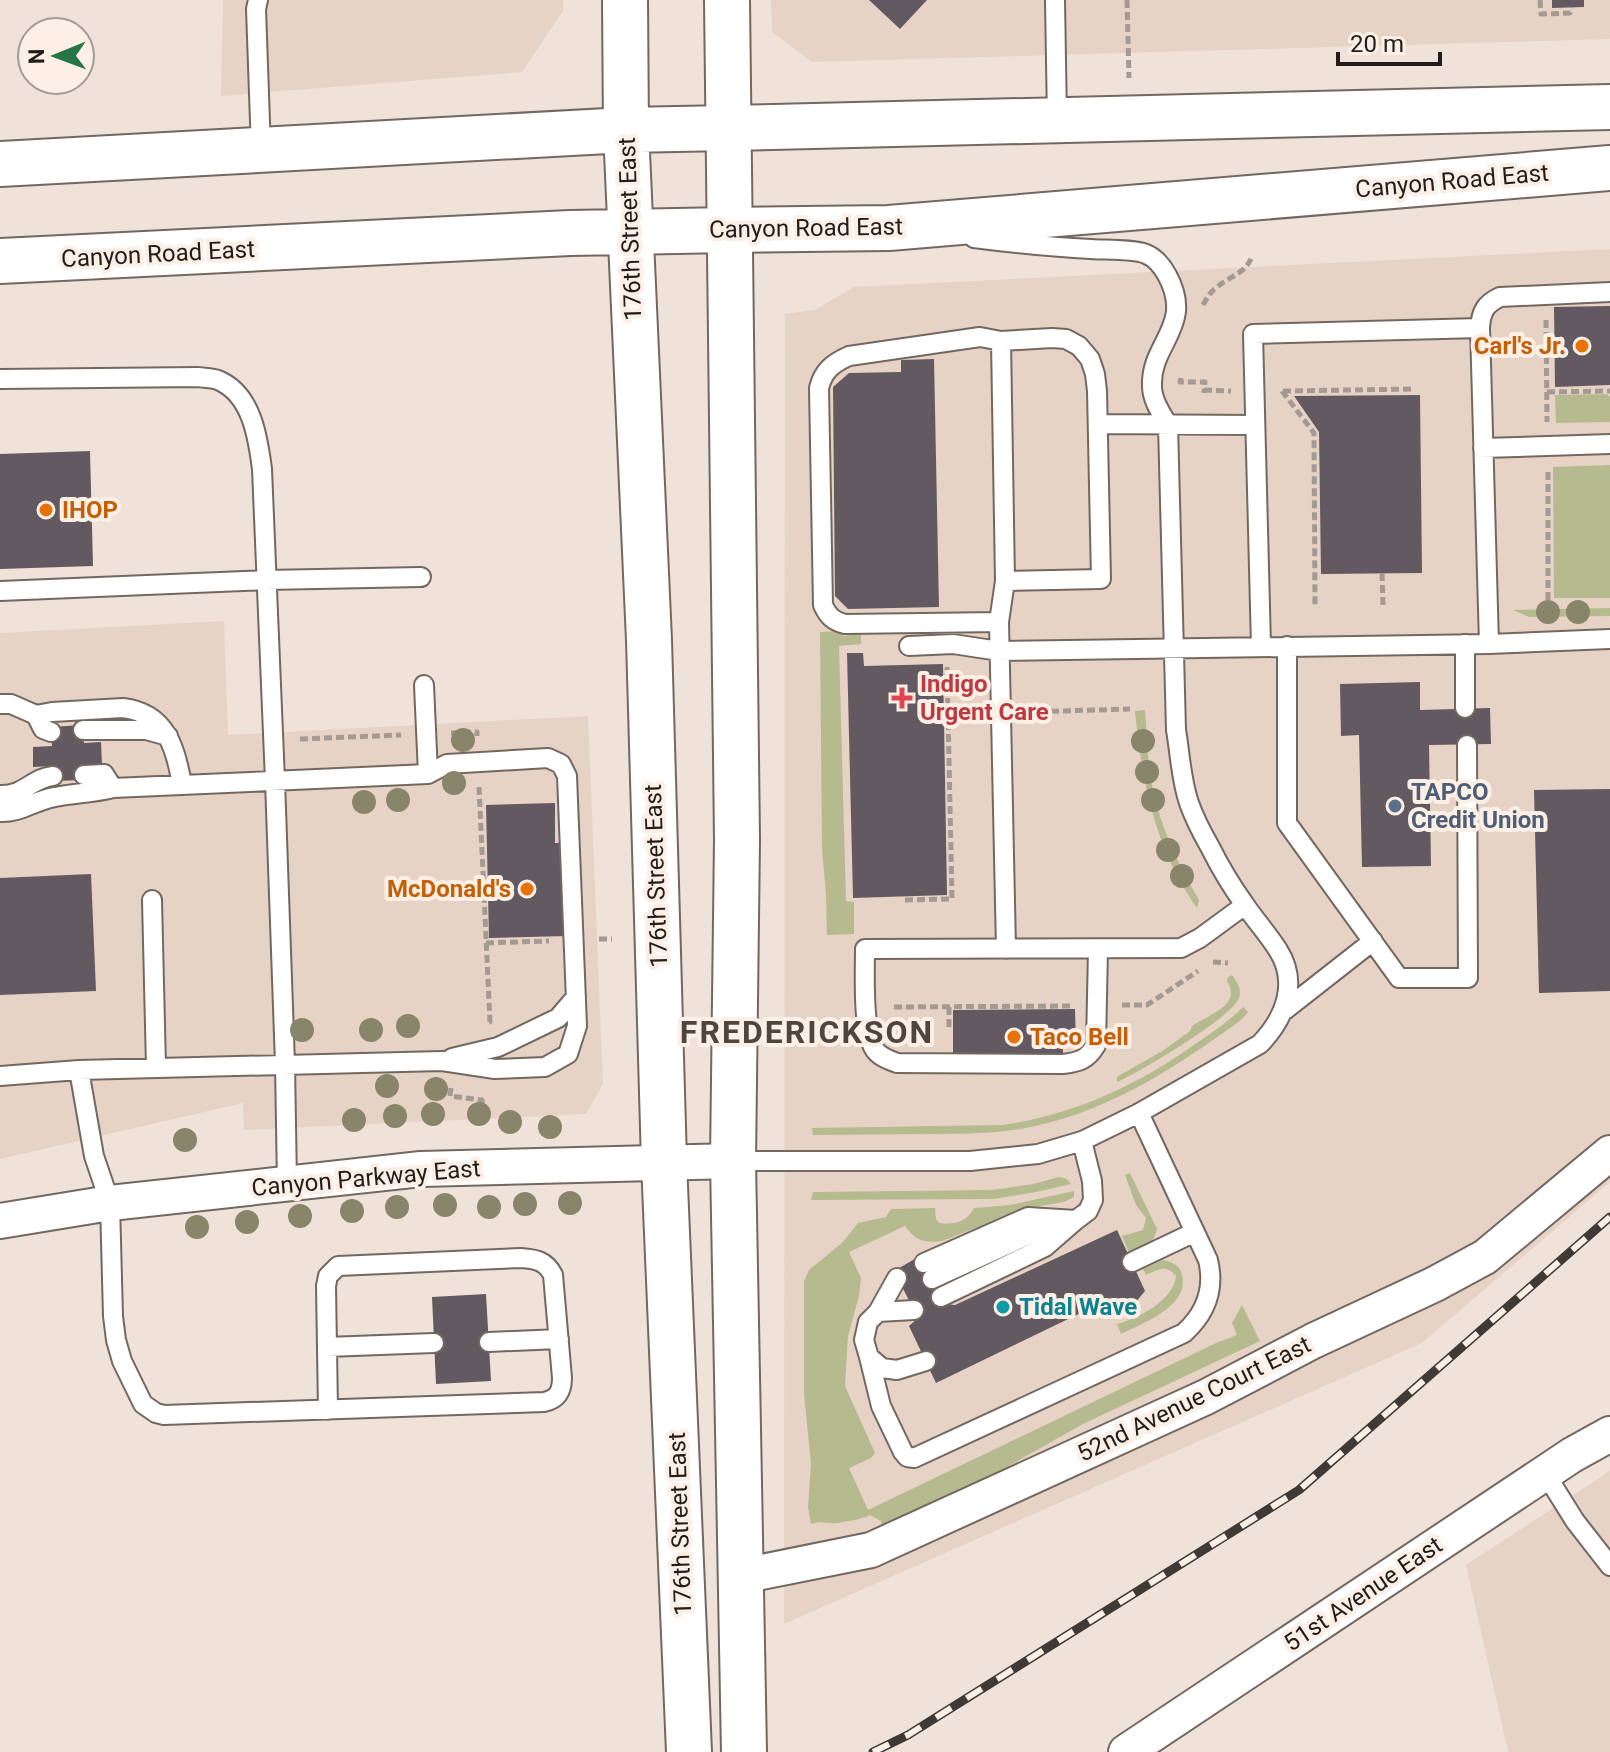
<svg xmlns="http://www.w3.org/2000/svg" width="1610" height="1752" font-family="Roboto,sans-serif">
	<rect width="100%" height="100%" fill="#efe2d9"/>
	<path fill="#e7d3c6" d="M223,0H563V11L522,72L221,96Z
		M771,0H1610V39L812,62L772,32Z
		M1610,249V1182L1422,1343L784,1624L785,314L815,310L854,287Z
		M224,621L228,735L588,716L603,1084L586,1114L244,1130L243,1103L0,1159V633Z
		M1610,1471V1752H1508L1466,1565Z"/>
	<path fill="#b5bb8f" d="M1607,394L1608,396H1610V422L1556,423L1555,395Z
		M1610,465V598H1554L1553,467Z
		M1610,608V616L1529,617L1513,610Z
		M841,631L843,636L861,634V644L839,646L846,901L854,902V934L827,935L826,894L822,849L820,632Z
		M1145,710C1147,733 1147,756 1151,779C1158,822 1177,862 1199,900L1197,908C1155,849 1142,782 1135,711Z
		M1232,975C1237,982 1242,989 1239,998C1233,1017 1138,1073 1117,1082V1077L1120,1075L1164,1050L1190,1031L1192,1026C1208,1015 1243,1005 1227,981L1228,977Z
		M1243,1007L1248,1012L1241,1020C1174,1069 1103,1115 1020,1129C990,1134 959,1134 929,1134C890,1134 852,1135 813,1135L812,1128L1002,1125C1073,1115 1136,1086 1194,1045C1211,1033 1228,1022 1243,1007Z
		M1130,1173L1157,1229C1153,1246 1144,1246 1129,1253L1122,1236L1143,1230L1146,1218L1136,1205L1125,1175Z
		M1059,1177L1067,1179L1071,1184L1036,1192L993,1199L811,1200L813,1192L992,1190L1033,1184Z
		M1074,1191V1197L1064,1202L1028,1208L942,1241C925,1243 915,1241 905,1226L849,1252L861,1278L859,1296L848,1336L845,1386L875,1453L871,1458L849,1468L868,1510L1216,1343L1237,1335L1232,1323L1242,1305L1260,1341L1083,1424L998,1472L882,1529L881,1521L870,1515C860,1520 848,1521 838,1523C828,1524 821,1520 811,1524L808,1507L811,1464L804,1394V1281L809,1270L843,1242L858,1223L886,1217L891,1209L935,1208L936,1219L939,1223C955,1225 967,1222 974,1208L1010,1205Z
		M1163,1260C1172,1262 1180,1265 1182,1275C1190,1306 1143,1323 1121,1334L1117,1324C1137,1319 1174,1300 1176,1276C1166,1264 1159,1269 1146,1275L1143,1269Z"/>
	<path fill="#625961" d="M869,0H927L900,29Z
		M1552,0H1584V7L1552,8Z
		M1610,306V385L1555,387L1554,307Z
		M934,359L939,607L848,609L835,596L833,387L849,373L901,372V360Z
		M1420,395L1422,573L1321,574L1319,432L1294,396Z
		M90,451L93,566L0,569V454Z
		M847,653H863L864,666L943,664L947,895L853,898Z
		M1420,682V710L1490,708L1491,744L1429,745L1431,866L1362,867L1359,735L1341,736L1340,684Z
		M82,725L84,743L101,742L102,764L83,765L84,780L53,781L52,766L33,767V747L52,746L51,727Z
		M1610,789V991L1539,993L1534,790Z
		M555,803V843H565L567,936L489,938L486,805Z
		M91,874L96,991L0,995V878Z
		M1075,1009L1076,1046H1063V1053L953,1054V1010Z
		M1117,1230L1145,1291L1135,1303L1110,1311L1102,1297L1093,1303L1095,1306L936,1383L909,1326L918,1318L894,1271L920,1256L944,1304L955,1305Z
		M486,1294L491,1381L436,1384L432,1297Z"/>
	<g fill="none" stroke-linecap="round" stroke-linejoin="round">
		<g stroke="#736860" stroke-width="22">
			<path id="lane" d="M258,0L256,9L261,150
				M1055,0L1057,120
				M1480,328C1481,312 1485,304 1500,297L1610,292
				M0,379L198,377C204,378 212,378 218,380C252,394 258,438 262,469L275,781L285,1064L287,1184
				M1098,424L1255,425
				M1483,448L1610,444
				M1005,581L1101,579L1097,391L1095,374L1090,359L1079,346L1066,339L1052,338L1001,341L1005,581L999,622L1006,949
				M0,591L266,580L421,577
				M999,622L845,624C833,621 828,616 823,605L819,388C823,371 833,363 849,356L980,337L1001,341
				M1465,644V708
				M909,646L953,644L999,651L1489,644L1610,639
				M1261,646L1253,334L1480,328L1489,644
				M1287,646V823L1399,978H1468L1467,745
				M424,685L428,774
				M0,704H11L36,715L52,712L123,708C166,713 176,748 182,785
				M36,715L43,729L51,732
				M83,730H146L168,736
				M84,775L104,774L113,788
				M0,795C25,796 31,778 53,776
				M0,812C21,813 35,800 55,797C75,793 94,793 113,788L428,774L447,764L548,758L561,764L567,776L577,1026L568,1054L545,1067L495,1069L442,1061L79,1070
				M152,900L156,1067
				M1098,949L1096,1045C1087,1060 1079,1062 1063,1064L897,1063C889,1060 880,1057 875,1050C862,1033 865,972 865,949L1181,948L1200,938L1245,905
				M1285,1010L1373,941
				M452,1058L498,1047L558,1018L576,997
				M0,1076L79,1070L94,1156L110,1203L113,1316L116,1340L122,1361L143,1404L156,1413L164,1415L544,1402C558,1399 562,1391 562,1378L553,1275C546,1261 536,1259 521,1258L338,1266L328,1276L326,1286L328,1410
				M733,1161H970L1038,1154L1082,1141L1139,1113L1260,1044C1285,1018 1299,983 1278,950C1268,934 1255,920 1245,905C1232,887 1220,867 1210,847C1202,833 1194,817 1189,803C1181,780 1180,753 1176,730L1168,425C1161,413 1152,400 1152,386C1150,343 1195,326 1167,275C1162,266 1156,258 1146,254C1135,249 1104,250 1091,249C1052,247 1013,243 974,238
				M1132,1262L1195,1232
				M924,1263L1028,1217L1076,1220
				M897,1278L878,1312L868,1322L864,1340L869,1357L882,1368L897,1370L926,1361
				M932,1279L1035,1232L1065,1223
				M941,1297L1045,1247L1076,1220L1088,1211L1093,1200L1092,1181L1082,1141
				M878,1312L914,1310
				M489,1342L559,1339
				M327,1347L434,1343
				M869,1357L881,1406L903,1452L907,1457L914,1458L1184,1333C1206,1313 1215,1289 1208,1260L1139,1113
				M1545,1473L1575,1521L1610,1566"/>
		</g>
		<g stroke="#736860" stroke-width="38">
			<path id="street" d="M0,1221L110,1203L421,1169L733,1161
				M742,1576L871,1550L1206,1397L1313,1341L1435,1284L1485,1257L1610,1153
				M1126,1752L1572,1455L1610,1434"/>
		</g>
		<g stroke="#736860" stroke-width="48">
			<path id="secondary" d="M728,128L1610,107
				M729,230L889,228L1610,168"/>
		</g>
		<g stroke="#736860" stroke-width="48">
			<path id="primary" d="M625,0L626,130L649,640L664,1162L689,1752
				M727,0L737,840L733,1161L744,1752
				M0,164L626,130L728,128
				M0,261L570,233L729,230"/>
		</g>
		<path stroke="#a49a93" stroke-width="5" stroke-dasharray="8 4" stroke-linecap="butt" d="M1127,0L1129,78
			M1540,0L1541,14L1570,13L1571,7
			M1203,305C1207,298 1210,292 1216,288C1229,276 1246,274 1252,256
			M1546,320L1547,422
			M1181,378L1180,382H1205L1204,393
			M1204,390L1231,391
			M1282,391L1314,433L1315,605
			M1283,391L1412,389
			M1547,392L1610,391
			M1548,472V603
			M1382,573L1383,605
			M1027,712L1130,709
			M451,733L477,732V736
			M300,739L401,735
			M479,787L490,1022H487
			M905,900L952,899L947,667
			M599,939H612
			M486,943L549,941
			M1213,962L1228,963
			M1122,1005H1147L1198,971
			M894,1007L1073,1006
			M949,1007V1027H953
			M451,1088L450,1096L482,1100L483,1107"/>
		<use href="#lane" stroke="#fff" stroke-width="18"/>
		<use href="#street" stroke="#fff" stroke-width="34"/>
		<use href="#secondary" stroke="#fff" stroke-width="44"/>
		<use href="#primary" stroke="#fff" stroke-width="44"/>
		<g stroke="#403a36" stroke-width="9">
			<path id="rail" d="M873,1752L908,1735L1299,1490L1610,1217"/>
		</g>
		<use href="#rail" stroke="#fcefe6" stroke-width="6" stroke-dasharray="18" stroke-linecap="butt"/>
	</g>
	<g fill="#89856a">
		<circle cx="1548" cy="612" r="12"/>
		<circle cx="1578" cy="612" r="12"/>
		<circle cx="463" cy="740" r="12"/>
		<circle cx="1143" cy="741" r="12"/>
		<circle cx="1147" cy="772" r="12"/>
		<circle cx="454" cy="783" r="12"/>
		<circle cx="398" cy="800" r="12"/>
		<circle cx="1153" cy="800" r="12"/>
		<circle cx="364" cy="802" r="12"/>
		<circle cx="1168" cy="850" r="12"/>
		<circle cx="1182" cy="876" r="12"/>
		<circle cx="408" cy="1026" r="12"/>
		<circle cx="302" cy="1030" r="12"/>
		<circle cx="371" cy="1030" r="12"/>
		<circle cx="387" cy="1086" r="12"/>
		<circle cx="436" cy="1089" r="12"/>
		<circle cx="433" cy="1114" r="12"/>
		<circle cx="479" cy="1114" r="12"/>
		<circle cx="395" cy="1116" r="12"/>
		<circle cx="354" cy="1120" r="12"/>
		<circle cx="510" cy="1122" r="12"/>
		<circle cx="550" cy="1127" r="12"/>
		<circle cx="185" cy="1140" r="12"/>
		<circle cx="570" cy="1203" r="12"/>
		<circle cx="525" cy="1204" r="12"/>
		<circle cx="445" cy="1205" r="12"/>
		<circle cx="397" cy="1207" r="12"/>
		<circle cx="489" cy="1207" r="12"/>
		<circle cx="352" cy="1211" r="12"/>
		<circle cx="300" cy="1216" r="12"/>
		<circle cx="247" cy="1222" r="12"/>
		<circle cx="197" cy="1227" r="12"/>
	</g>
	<g fill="#e8710a" stroke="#fcefe6" stroke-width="3">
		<circle cx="1582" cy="346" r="8"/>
		<circle cx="46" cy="510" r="8"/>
		<circle cx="527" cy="889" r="8"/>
		<circle cx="1014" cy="1037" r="8"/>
	</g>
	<path fill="#e0444e" stroke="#fcefe6" stroke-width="3" d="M898 686h8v8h8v8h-8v8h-8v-8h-8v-8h8z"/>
	<circle fill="#5c6f8a" stroke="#fcefe6" stroke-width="3" cx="1395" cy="806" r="8"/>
	<circle fill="#0f9aa8" stroke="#fcefe6" stroke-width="3" cx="1003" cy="1307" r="8"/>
	<g text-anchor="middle" stroke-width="8" stroke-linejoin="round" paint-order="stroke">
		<g font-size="24" fill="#221d1a" stroke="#fcefe6">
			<text transform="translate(1452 181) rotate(-5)" y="8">Canyon Road East</text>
			<text transform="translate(806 228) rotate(-1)" y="8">Canyon Road East</text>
			<text transform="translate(630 229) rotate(-92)" y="8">176th Street East</text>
			<text transform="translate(158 254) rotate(-3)" y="8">Canyon Road East</text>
			<text transform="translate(656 876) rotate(-92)" y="8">176th Street East</text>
			<text transform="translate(366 1178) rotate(-5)" y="8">Canyon Parkway East</text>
			<text transform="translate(1194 1399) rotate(-26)" y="8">52nd Avenue Court East</text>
			<text transform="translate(680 1524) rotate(-92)" y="8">176th Street East</text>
			<text transform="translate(1363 1594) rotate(-34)" y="8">51st Avenue East</text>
		</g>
		<g font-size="24" font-weight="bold" fill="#c56008" stroke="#fcefe6" text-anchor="end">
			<text x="1566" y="354">Carl's Jr.</text>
			<text x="62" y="518" text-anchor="start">IHOP</text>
			<text x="511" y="897">McDonald's</text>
			<text x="1030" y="1045" text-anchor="start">Taco Bell</text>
		</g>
		<g font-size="24" font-weight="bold" fill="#be3a42" stroke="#fcefe6" text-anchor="start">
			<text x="920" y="692">Indigo<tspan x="920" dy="28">Urgent Care</tspan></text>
		</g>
		<g font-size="24" font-weight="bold" fill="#4e5e75" stroke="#fcefe6" text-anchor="start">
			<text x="1411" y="800">TAPCO<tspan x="1411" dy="28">Credit Union</tspan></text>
		</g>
		<g font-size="24" font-weight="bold" fill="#0d838f" stroke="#fcefe6" text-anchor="start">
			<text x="1019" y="1315">Tidal Wave</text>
		</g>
		<g font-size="32" font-weight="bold" letter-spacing="2" fill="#4f453e" stroke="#fcefe6">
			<text x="807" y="1043">FREDERICKSON</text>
		</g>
	</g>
	<g transform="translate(56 56) rotate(269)"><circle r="38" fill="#fcefe6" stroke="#a59b94" stroke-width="2"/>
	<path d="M0-6L14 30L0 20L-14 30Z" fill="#277646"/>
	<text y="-12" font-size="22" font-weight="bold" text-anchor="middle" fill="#221d1a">N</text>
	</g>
	<path d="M1338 52v12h102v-12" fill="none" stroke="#221d1a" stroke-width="4"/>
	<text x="1350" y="52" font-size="24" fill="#221d1a" stroke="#fcefe6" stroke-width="6" paint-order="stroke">20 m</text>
</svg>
